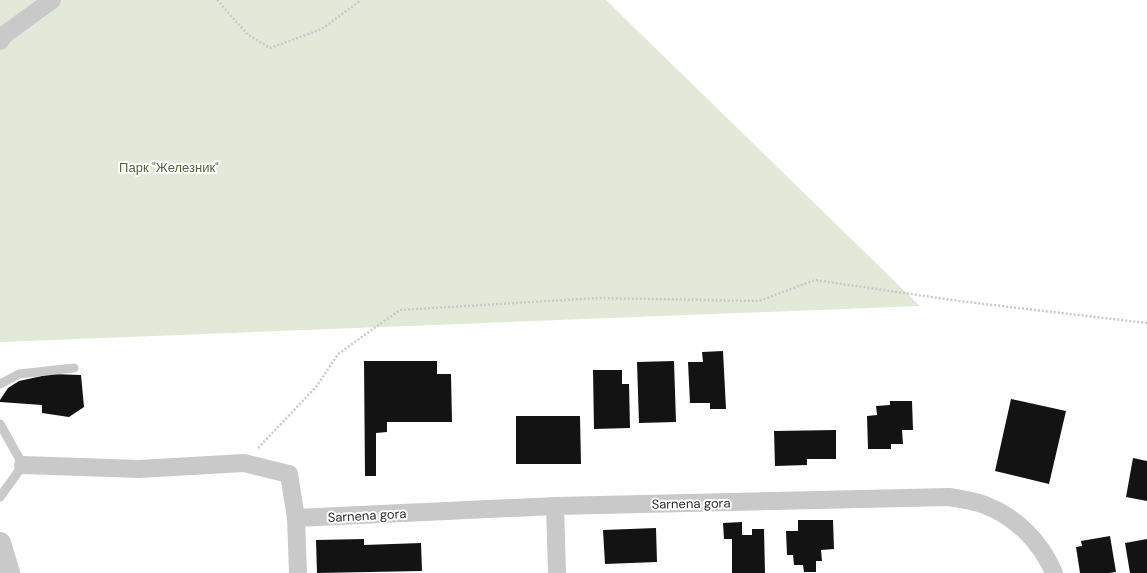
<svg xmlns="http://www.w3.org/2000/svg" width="1147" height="573" font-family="'DM Sans',sans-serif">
	<rect width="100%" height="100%" fill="#fff"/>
	<path fill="#e3e9d9" d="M0,0H606L920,306L0,342Z"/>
	<path fill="#131313" d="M723,351L726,409H710V403H690L688,362H703L702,352Z
		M364,361H437V374H451L452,422H387V432L376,433V476H365Z
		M674,361L676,422L639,423L637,362Z
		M593,370H622V384H629L630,428L594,429Z
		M51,374L81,375L84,407L69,417L42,413V405L0,402V400L8,388L19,381Z
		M1011,399L1066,411L1049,484L995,471Z
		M890,401H912L913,430H902L903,444H891V449H868L867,416L877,415L876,406L890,405Z
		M516,416H580L581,464H516Z
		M836,430V459H807V465L775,466L774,431Z
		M1133,458L1147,461V501L1126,497Z
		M798,520H833L834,549L821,550L822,561H816V572H804L803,565H794L793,555H787L786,531H798Z
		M742,522V535H752V529H764L765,573H732V539H724L723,523Z
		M656,528L657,562L605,564L603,530Z
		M1110,536L1116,572L1109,573H1080L1076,547L1082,546L1081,541Z
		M364,539V545L421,543L422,571L317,573L316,540Z
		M1147,539V573H1130L1125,543Z"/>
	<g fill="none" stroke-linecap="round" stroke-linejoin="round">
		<path stroke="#c9c9c9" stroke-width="2.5" stroke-dasharray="2 2" stroke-linecap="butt" d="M217,0L248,35L270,48L322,29L361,0
			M258,448L316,387L338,354L400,310L598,298L759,301L815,280L959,301L1147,323"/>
		<path stroke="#c9c9c9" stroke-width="9" d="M0,384L19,374L74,368
			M0,424L23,465L0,497"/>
		<path stroke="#c9c9c9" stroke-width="18" d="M0,41L4,35L52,0
			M23,465L139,469L244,463L289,474L296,518L298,573
			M555,506L557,573
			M296,518L555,506L949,497C962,499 974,501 985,505C1016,517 1041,542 1054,573"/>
		<path stroke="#c9c9c9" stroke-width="22" d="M0,543L9,573"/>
	</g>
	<g text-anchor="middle" stroke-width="4" stroke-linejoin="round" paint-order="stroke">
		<g font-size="13" fill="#51663a" stroke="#fff">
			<text x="169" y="172">Парк "Железник"</text>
		</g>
		<g font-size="13" fill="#2c2c2c" stroke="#fff">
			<text transform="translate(691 503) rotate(-1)" y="5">Sarnena gora</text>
			<text transform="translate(367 515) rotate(-3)" y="5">Sarnena gora</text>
		</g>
	</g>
</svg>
